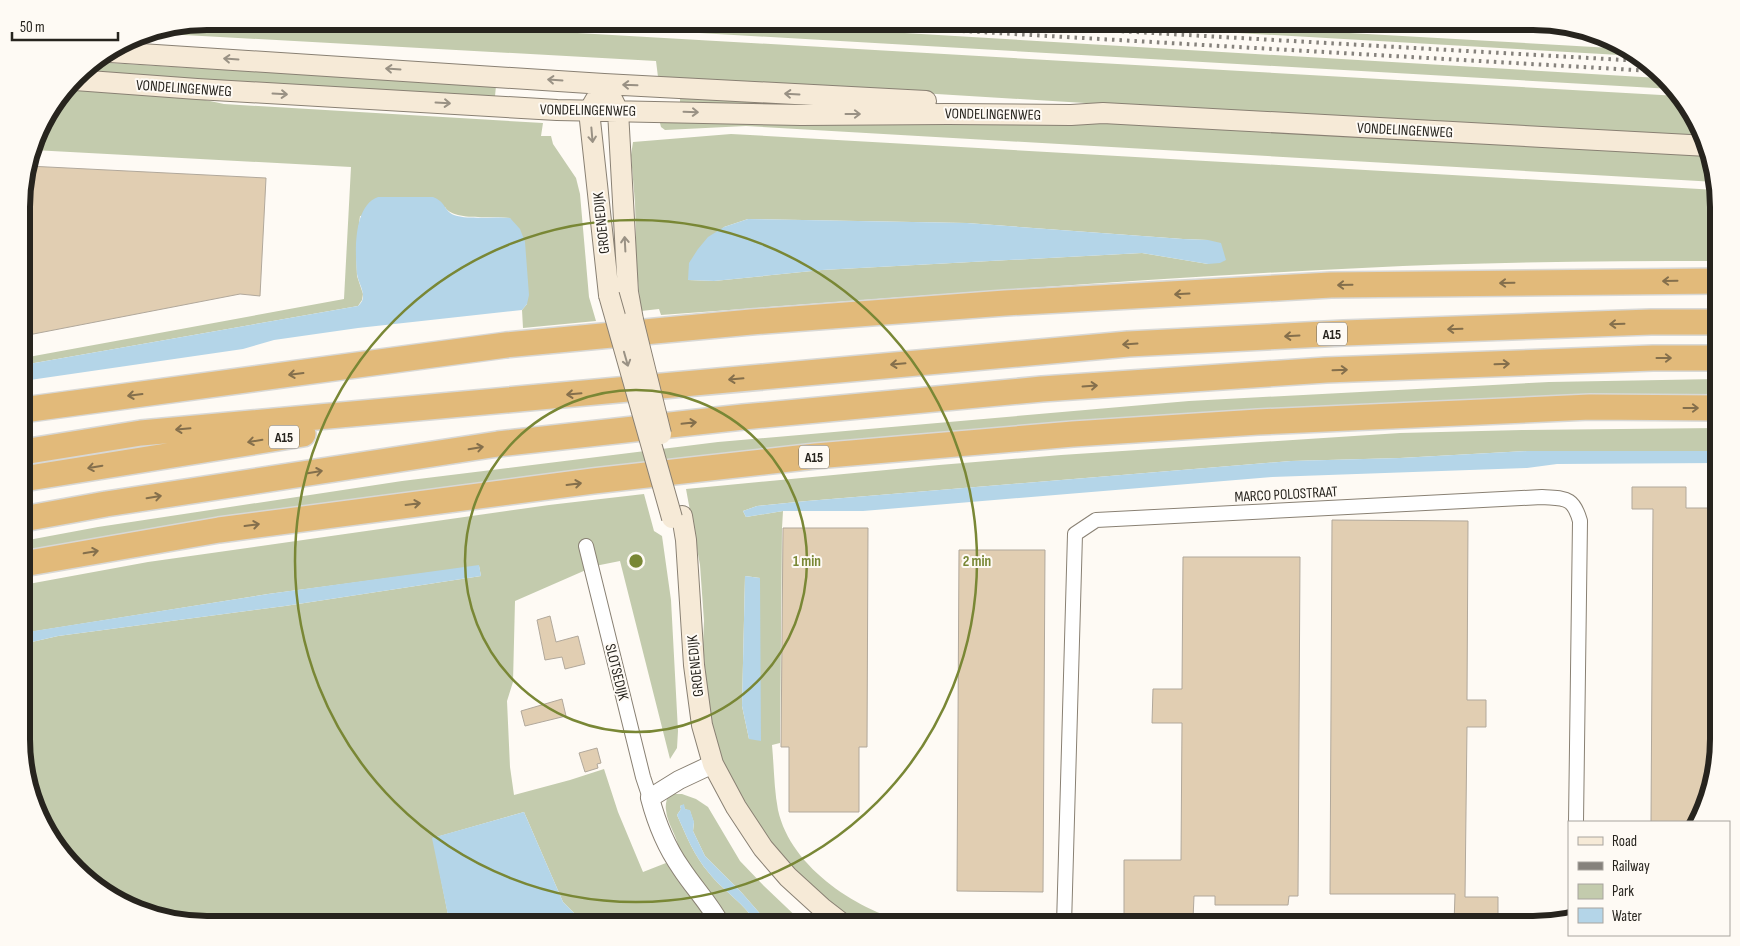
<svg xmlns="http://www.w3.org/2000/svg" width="1740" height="946" font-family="'Sofia Sans Condensed',sans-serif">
	<rect width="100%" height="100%" fill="#fefaf4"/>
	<path fill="#c3cbad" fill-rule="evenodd" d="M207,21H366L1679,96L1688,104L1706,141L658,77L656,61L148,33Z
		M492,21H705L754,24L1659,78L1672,89Z
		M1029,21H1140L1629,49L1637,56Z
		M93,62L496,86L495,96L80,73L84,68Z
		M68,88L182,95L224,104L543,123L541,136H551L553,144L576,178L580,194L589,297L596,321L523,328L522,310L527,304L510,218C493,215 454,222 445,207L360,216L356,249L357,276L363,294L362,300L358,306L23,365V358L344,299L351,167L33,150L41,125Z
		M680,98L872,109L902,105L903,102L961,106L962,111C867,111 774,110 680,104Z
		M659,119L1089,121L1684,154L1711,156L1716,182L746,126L665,130L661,127Z
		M731,134L1717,190L1718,261C1600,261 1480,262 1362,268C1128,279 895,298 661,315L659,309L641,311L635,250L636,236L635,203L631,155L633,142ZM748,219L967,223L1183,239L1208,240V264L1142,253L822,270L714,281L688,280L724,227Z
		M1718,379V394H1624L1442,401L1159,416L866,440L618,465L260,512L23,551V541L98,527L402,481L718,442L1189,401L1549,382Z
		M1718,428V451H1527L1400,458L1291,461L807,501L757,506L743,511L746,517L783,511L782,528L780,743L772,745C774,766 774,789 778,810C791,869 860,912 915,925H861L838,910L801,878L765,836L723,768L711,731L703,645L704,621L700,565L686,489L939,465L1061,455L1400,433L1522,430ZM745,576L760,578V727L749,739L742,706Z
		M644,494L654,531L662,536L671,600L678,731L677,748L670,759L620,561L595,566L515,601L513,682L507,701L510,767L514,795L570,780L604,769L618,812L643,872L666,863L683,887L713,925H586L563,902L524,812L433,838L450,925H207L159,918L114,900L52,842L23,763V644L58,636L285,606L481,576L479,566L268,594L23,633V585L148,562L549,505Z
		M668,794H682L696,799L708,807L740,861L764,886L805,925H770L742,893L705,856L693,831L694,823L690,811L685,809L683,805L680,806L681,809L677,815C686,835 694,856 709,873C723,891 746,904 757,925H727L716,908L696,882L679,854C680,839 667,825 666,810C665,805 667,799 668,794Z"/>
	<path fill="#b4d5e8" d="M378,197H433C446,202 444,211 454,215C467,220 494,216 510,218L520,229L525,242L529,295L527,304L522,310L358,328L274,340L243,349L23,381V365L358,306C361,303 363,301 363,296C363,289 358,281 357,274C355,252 353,206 378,197Z
		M748,219L967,223L1183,239L1208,240L1221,243L1226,260L1220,263L1208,264L1142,253L822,270L714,281L688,280L689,263L698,249L708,237L724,227Z
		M1527,451H1718V463L1557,464L1527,468L1272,477L863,511H783L746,517L743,511L757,506L807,501L1291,461L1400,458Z
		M479,565L481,576L285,606L58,636L23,644V633L34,631L268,594Z
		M745,576L760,578L761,741L749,739L742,706Z
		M684,804L685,809L690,810L694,822L693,831L705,856L742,893L770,925H757C746,904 723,891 709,873C694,856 686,835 677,815L681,809L680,806Z
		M524,812L563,902L586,925H450L432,838Z"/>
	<path fill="#e1ceb2" stroke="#b1a89b" d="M28,166L266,178L260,296L240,294L23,336V183Z
		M1632,487H1686V508H1718V751L1697,822H1651L1653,509H1632Z
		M1332,520L1468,521L1467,700H1486V727H1467L1465,897H1498V924H1454L1455,894H1330Z
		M783,528H868L867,747H859V812H789V747H781Z
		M959,550H1045L1043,892L957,891Z
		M1183,557H1300L1298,896H1289L1288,905H1215V896H1194L1193,919L1124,918V860H1181L1182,723H1152L1153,689H1182Z
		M550,616L556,642L578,636L585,664L565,669L562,657L545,660L537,620Z
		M562,699L566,716L525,726L521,711Z
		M597,748L601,763L597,764L598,768L585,772L579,753Z"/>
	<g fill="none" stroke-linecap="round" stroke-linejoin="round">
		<g stroke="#898073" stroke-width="16">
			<path id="minor" d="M586,546L643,777L650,798
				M1064,925L1075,534L1096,520L1542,497C1565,499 1573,496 1580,521L1576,822"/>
		</g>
		<g stroke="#898073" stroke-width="20">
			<path id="tertiary" d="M713,764L679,780L650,798C656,821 667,848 681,868C694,888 710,904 721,925"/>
		</g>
		<g stroke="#898073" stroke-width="22">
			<path id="secondary" d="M110,52L604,84L926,101
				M75,80L197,89L557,110L801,115L948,114L1071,115L1103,113L1708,146
				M596,99L589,111L609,295
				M612,99L618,111L628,292L633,320
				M682,516L686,540L694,665L702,725L713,764L736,807L763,848L788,877L822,908L844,925"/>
		</g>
		<g stroke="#d8d8d6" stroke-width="28">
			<path id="motorway" d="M23,410L506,345L751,322L1005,303L1331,285L1718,281
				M23,452L141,433L1128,344L1344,333L1651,322H1718
				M23,479L303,434
				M23,519L106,504L498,444L743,417L1042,389L1326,370L1653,358H1718
				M23,564L219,530L593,481L816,456L1073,434L1258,422L1590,407L1718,408"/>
		</g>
		<use href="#minor" stroke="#fff" stroke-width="14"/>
		<use href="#tertiary" stroke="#fff" stroke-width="18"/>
		<use href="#secondary" stroke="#f6ead7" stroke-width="20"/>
		<use href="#motorway" stroke="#e2ba7a" stroke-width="25"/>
		<path stroke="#86827c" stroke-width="4" stroke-dasharray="2.5 5" stroke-linecap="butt" d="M790,21L1652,71
			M942,21L1642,61"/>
		<g stroke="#898073" stroke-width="22" stroke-linecap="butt">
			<path id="secondary-bridge" d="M609,295L672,518
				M633,320L661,434"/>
		</g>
		<use href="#secondary-bridge" stroke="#f6ead7" stroke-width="20"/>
	</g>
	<defs><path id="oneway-shaft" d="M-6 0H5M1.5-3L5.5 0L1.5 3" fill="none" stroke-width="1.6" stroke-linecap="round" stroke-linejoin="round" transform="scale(1.25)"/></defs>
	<g stroke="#999184">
		<use href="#oneway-shaft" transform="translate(231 59) rotate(-176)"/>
		<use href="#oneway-shaft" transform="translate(393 69) rotate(-176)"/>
		<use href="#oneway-shaft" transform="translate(555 80) rotate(-176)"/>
		<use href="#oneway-shaft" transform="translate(630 85) rotate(-178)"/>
		<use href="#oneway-shaft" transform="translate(280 94) rotate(3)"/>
		<use href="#oneway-shaft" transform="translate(792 94) rotate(-177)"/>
		<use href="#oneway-shaft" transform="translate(443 103) rotate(3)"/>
		<use href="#oneway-shaft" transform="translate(691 112) rotate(2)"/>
		<use href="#oneway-shaft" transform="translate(853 114)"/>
		<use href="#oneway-shaft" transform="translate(592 135) rotate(85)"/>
		<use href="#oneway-shaft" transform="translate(625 244) rotate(-93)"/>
		<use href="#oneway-shaft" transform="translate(626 359) rotate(74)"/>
	</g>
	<g stroke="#846f4c">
		<use href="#oneway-shaft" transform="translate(1670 281) rotate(179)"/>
		<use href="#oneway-shaft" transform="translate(1507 283) rotate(179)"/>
		<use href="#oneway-shaft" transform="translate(1345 285) rotate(179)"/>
		<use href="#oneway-shaft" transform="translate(1182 294) rotate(177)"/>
		<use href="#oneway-shaft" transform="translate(1617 324) rotate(178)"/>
		<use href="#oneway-shaft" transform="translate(1455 329) rotate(178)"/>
		<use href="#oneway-shaft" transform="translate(1292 336) rotate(177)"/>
		<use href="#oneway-shaft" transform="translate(1130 344) rotate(176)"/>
		<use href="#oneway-shaft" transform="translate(1664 358)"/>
		<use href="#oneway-shaft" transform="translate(898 364) rotate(175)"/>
		<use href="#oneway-shaft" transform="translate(1502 364) rotate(-2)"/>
		<use href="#oneway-shaft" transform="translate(1340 370) rotate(-2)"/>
		<use href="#oneway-shaft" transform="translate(296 374) rotate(173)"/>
		<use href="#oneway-shaft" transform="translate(736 379) rotate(175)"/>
		<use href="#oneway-shaft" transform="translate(1090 386) rotate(-4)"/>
		<use href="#oneway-shaft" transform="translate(574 394) rotate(175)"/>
		<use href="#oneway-shaft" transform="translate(135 395) rotate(173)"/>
		<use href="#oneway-shaft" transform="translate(1691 408)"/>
		<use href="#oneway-shaft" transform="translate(689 423) rotate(-6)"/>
		<use href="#oneway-shaft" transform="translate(183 429) rotate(175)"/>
		<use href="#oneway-shaft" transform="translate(255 441) rotate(171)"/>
		<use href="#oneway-shaft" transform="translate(476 448) rotate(-9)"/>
		<use href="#oneway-shaft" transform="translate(95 467) rotate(170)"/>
		<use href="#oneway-shaft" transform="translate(315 472) rotate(-9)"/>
		<use href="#oneway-shaft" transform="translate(574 484) rotate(-7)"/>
		<use href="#oneway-shaft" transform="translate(154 497) rotate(-9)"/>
		<use href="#oneway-shaft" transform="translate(413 504) rotate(-7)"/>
		<use href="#oneway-shaft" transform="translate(252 525) rotate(-8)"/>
		<use href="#oneway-shaft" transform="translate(91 552) rotate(-10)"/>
	</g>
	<g fill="none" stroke="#798735" stroke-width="2.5">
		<circle cx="636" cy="561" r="171"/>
		<circle cx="636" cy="561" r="341"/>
	</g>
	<g text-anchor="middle" stroke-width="4" stroke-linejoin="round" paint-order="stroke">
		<g fill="#fefaf4" stroke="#68645e" stroke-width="1">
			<rect x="1317" y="322.5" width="30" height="23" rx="4"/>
			<rect x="269" y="425.5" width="30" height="23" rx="4"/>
			<rect x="799" y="445.5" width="30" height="23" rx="4"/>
		</g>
		<g font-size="14" font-weight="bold" fill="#27241e">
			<text x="1332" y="339">A15</text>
			<text x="284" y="442">A15</text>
			<text x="814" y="462">A15</text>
		</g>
		<g font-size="15" fill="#27241e" stroke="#fefaf4">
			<text transform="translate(184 88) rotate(4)" y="5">VONDELINGENWEG</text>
			<text transform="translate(588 110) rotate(1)" y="5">VONDELINGENWEG</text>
			<text transform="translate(993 114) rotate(1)" y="5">VONDELINGENWEG</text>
			<text transform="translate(1405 130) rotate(3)" y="5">VONDELINGENWEG</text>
			<text transform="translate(601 223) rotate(-96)" y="5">GROENEDIJK</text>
			<text transform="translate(1286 494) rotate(-3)" y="5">MARCO POLOSTRAAT</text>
			<text transform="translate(695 666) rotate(-96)" y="5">GROENEDIJK</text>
			<text transform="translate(617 672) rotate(76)" y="5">SLOTSEDIJK</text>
		</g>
	</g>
	<path d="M0 0H1740V946H0ZM207 30H1533A177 177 0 0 1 1710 207V739A177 177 0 0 1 1533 916H207A177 177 0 0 1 30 739V207A177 177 0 0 1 207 30Z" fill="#fefaf4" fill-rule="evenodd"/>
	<path fill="none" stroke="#27241e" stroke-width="6" d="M207 30H1533A177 177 0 0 1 1710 207V739A177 177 0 0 1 1533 916H207A177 177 0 0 1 30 739V207A177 177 0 0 1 207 30Z"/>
	<circle cx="636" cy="561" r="8" fill="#798735" stroke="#fefaf4" stroke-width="2.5"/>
	<g font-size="15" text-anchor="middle" font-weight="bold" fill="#798735" stroke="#fefaf4" stroke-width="4" stroke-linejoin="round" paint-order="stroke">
		<text x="807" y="566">1 min</text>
		<text x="977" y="566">2 min</text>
	</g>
	<rect x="1568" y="821" width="162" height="115" fill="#fefaf4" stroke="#a8a49e"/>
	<rect x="1578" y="837" width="25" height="8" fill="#f6ead7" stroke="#a8a49e"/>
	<text x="1612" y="846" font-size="15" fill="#27241e">Road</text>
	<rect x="1578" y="862" width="25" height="8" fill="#86827c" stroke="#a8a49e"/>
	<text x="1612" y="871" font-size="15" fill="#27241e">Railway</text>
	<rect x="1578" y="884" width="25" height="15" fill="#c3cbad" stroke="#a8a49e"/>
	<text x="1612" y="896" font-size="15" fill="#27241e">Park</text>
	<rect x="1578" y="908" width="25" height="15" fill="#b4d5e8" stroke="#a8a49e"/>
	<text x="1612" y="921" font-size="15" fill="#27241e">Water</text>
	<path d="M12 32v8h106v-8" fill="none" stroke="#27241e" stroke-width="2.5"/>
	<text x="20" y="32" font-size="15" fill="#27241e" stroke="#fefaf4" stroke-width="4" paint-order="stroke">50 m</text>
</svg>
